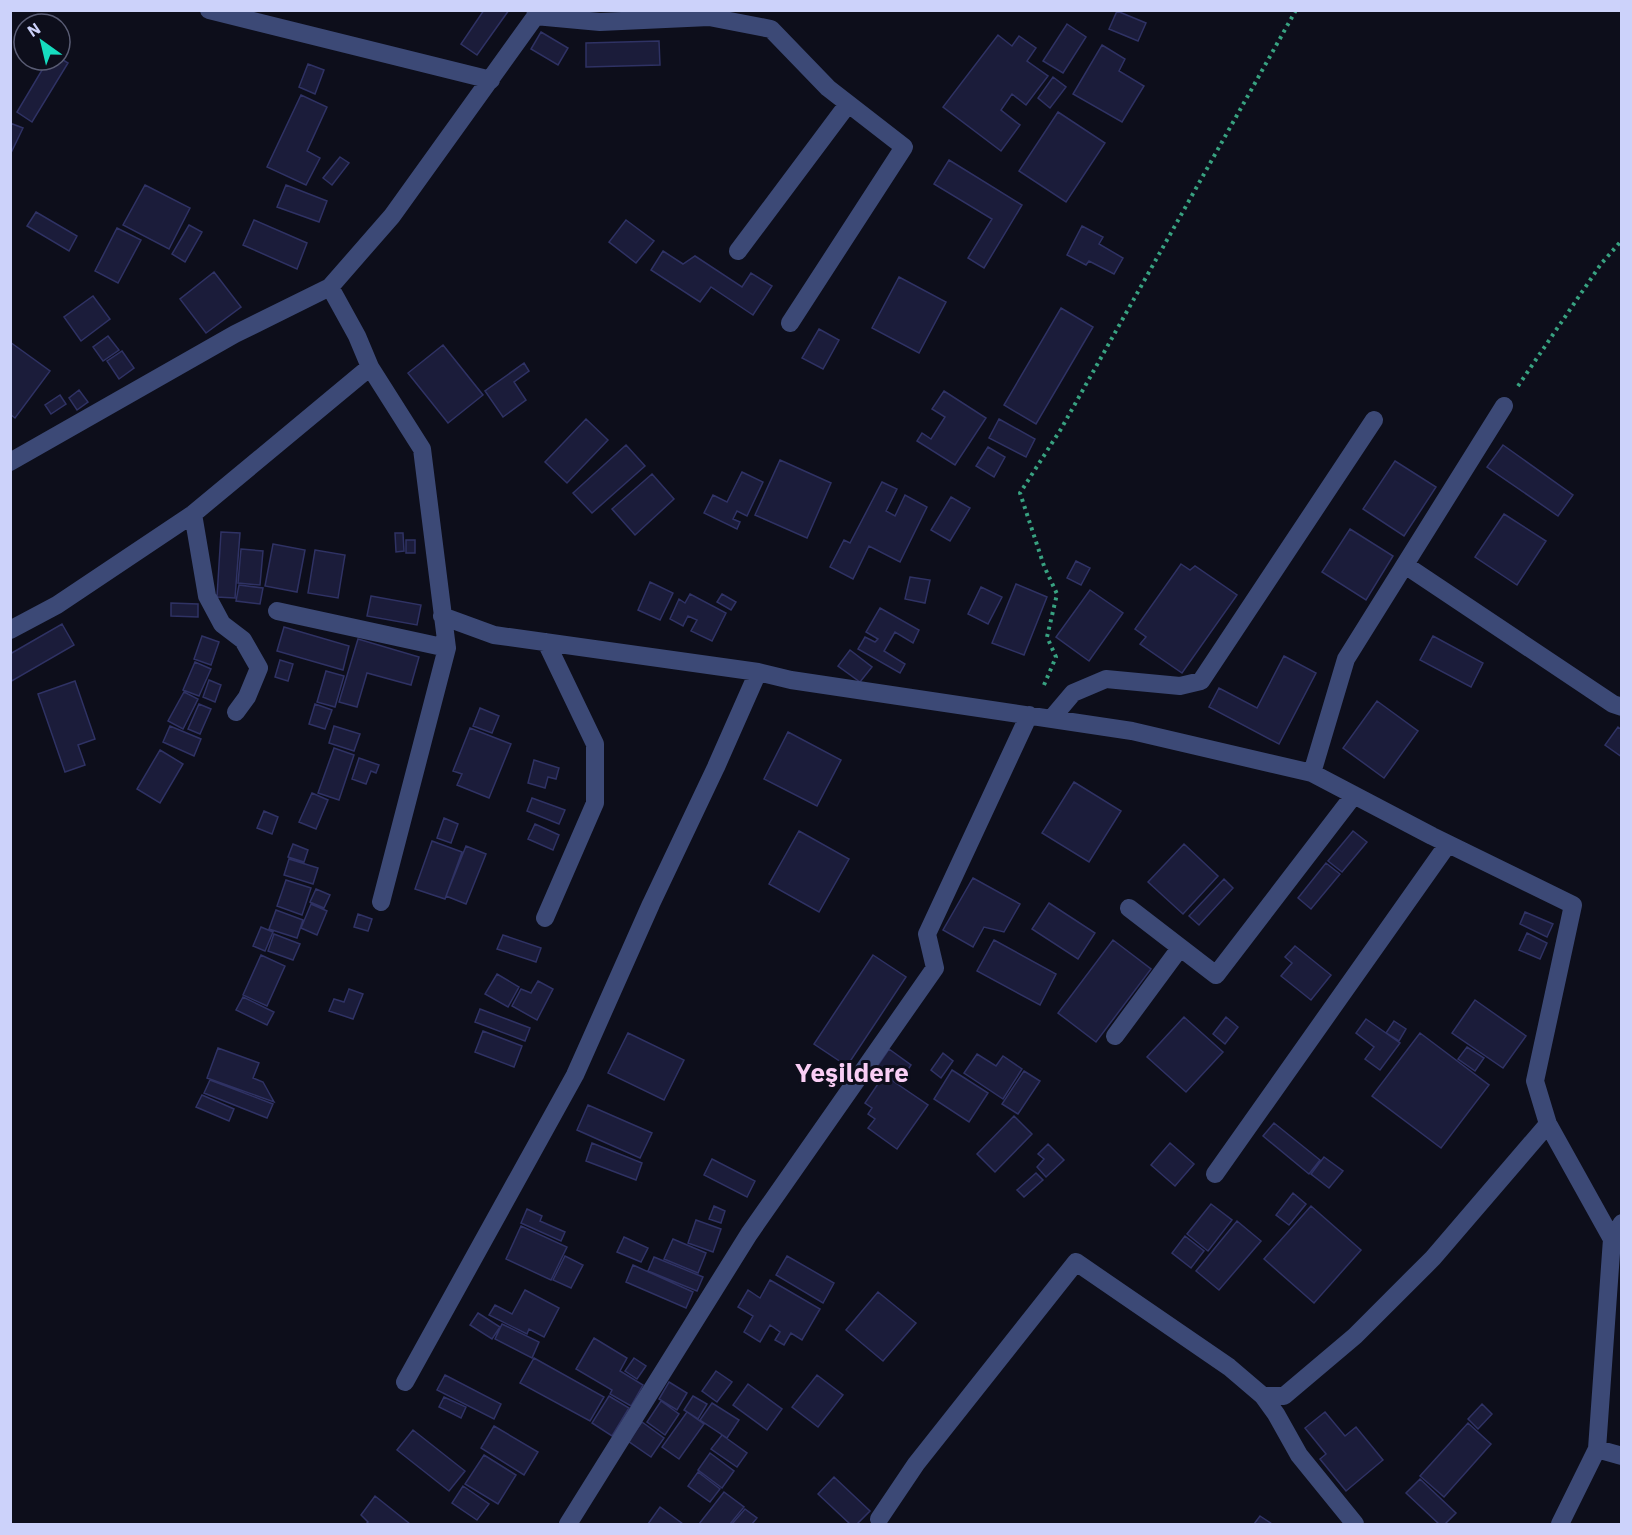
<svg xmlns="http://www.w3.org/2000/svg" width="1632" height="1535" font-family="'IBM Plex Sans',sans-serif">
	<rect width="100%" height="100%" fill="#0d0e1b"/>
	<path fill="#1b1c3a" stroke="#2f3264" stroke-width="1.5" d="M484,10H509L477,55L461,44Z
		M1117,11L1146,23L1138,41L1109,29Z
		M1067,24L1086,37L1063,73L1043,61Z
		M541,32L568,48L558,65L531,49Z
		M998,35L1012,46L1019,36L1036,48L1027,61L1048,76L1026,105L1012,94L1001,110L1020,125L1001,151L943,107Z
		M659,41L660,65L586,67V43Z
		M1102,45L1125,59L1119,71L1144,86L1122,122L1073,94Z
		M60,58L68,63L32,122L17,112L48,60H60Z
		M308,64L324,70L315,94L299,87Z
		M1053,77L1066,87L1050,108L1038,98Z
		M301,95L327,107L307,151L320,158L306,185L267,167Z
		M1058,112L1105,143L1066,202L1019,171Z
		M10,123L23,128L10,155Z
		M340,157L349,163L332,185L323,178Z
		M949,160L1022,205L984,268L968,258L992,219L934,184Z
		M145,185L190,208L169,249L123,225Z
		M286,185L327,201L319,222L277,207Z
		M36,212L77,236L69,251L27,226Z
		M254,220L307,243L297,269L243,245Z
		M626,220L654,241L636,263L609,242Z
		M189,225L202,232L185,262L172,254Z
		M1082,226L1103,237L1099,244L1123,258L1114,274L1089,261L1086,265L1067,255Z
		M117,228L141,240L118,283L95,271Z
		M663,251L683,264L695,256L742,287L751,273L772,286L753,315L711,287L700,302L651,270Z
		M214,272L241,307L206,333L180,299Z
		M899,277L946,302L919,353L872,328Z
		M93,296L110,319L81,341L64,317Z
		M1061,308L1093,327L1036,424L1004,405Z
		M819,329L839,340L823,369L802,358Z
		M108,336L119,350L103,361L93,347Z
		M10,342L50,371L15,418L10,414Z
		M443,345L483,395L448,423L408,373Z
		M122,351L134,368L119,379L107,361Z
		M524,363L529,371L514,382L526,400L503,417L485,391Z
		M79,390L88,402L77,410L69,398Z
		M944,391L986,418L955,465L917,441L922,433L931,439L945,417L932,409Z
		M60,395L66,404L51,414L45,405Z
		M586,419L608,440L567,483L545,462Z
		M999,419L1035,439L1026,457L989,438Z
		M626,445L645,466L592,513L573,493Z
		M1503,445L1573,495L1558,516L1487,467Z
		M988,447L1005,457L994,477L976,466Z
		M780,460L831,483L807,538L755,515Z
		M1395,461L1436,487L1404,536L1363,509Z
		M742,472L763,482L747,516L737,511L733,519L740,522L737,529L704,513L713,495L727,502Z
		M652,474L674,499L635,535L612,509Z
		M882,482L897,489L886,511L895,516L905,495L927,507L900,562L869,546L853,579L830,567L844,540L850,543Z
		M951,497L970,508L950,541L931,530Z
		M1504,514L1546,541L1517,585L1475,557Z
		M1350,529L1393,556L1366,600L1322,572Z
		M221,532L240,533L235,598L217,597Z
		M395,533H403L404,551L396,552Z
		M406,540H415V553H406Z
		M273,544L305,550L297,592L265,586Z
		M241,549L263,551L260,585L238,583Z
		M315,550L345,555L338,598L308,593Z
		M1076,561L1090,568L1081,585L1067,578Z
		M1181,564L1190,570L1195,566L1237,595L1182,673L1140,644L1146,637L1135,629Z
		M910,577L930,580L925,603L905,599Z
		M650,582L673,593L660,620L638,610Z
		M1016,584L1047,597L1024,655L992,643Z
		M239,585L263,588L260,604L236,601Z
		M981,587L1002,597L988,624L968,614Z
		M1090,590L1123,613L1089,661L1056,637Z
		M690,594L726,613L712,641L691,631L697,620L688,616L683,626L670,619L679,599L685,603Z
		M722,594L736,602L731,610L717,602Z
		M371,596L421,605L417,625L367,616Z
		M171,603L198,604V617L171,616Z
		M880,608L919,630L913,643L895,632L884,651L905,664L900,673L858,649L865,637L875,642L878,639L866,632Z
		M62,624L74,645L10,682V654Z
		M284,627L349,646L343,670L277,651Z
		M202,636L219,642L211,665L194,659Z
		M1433,636L1483,663L1471,687L1420,660Z
		M358,639L419,657L411,685L367,673L357,707L339,702Z
		M850,650L872,667L860,682L838,666Z
		M1284,656L1316,673L1279,744L1209,707L1219,688L1257,708Z
		M280,660L293,664L288,681L275,677Z
		M195,662L211,669L199,696L183,690Z
		M326,671L344,676L335,707L317,702Z
		M209,680L221,685L215,702L203,697Z
		M75,681L95,739L78,745L85,765L65,772L38,694Z
		M184,692L198,699L183,729L168,721Z
		M1377,701L1418,731L1384,778L1343,748Z
		M199,704L211,709L200,734L188,729Z
		M315,704L332,710L325,729L309,724Z
		M480,708L499,716L492,733L473,726Z
		M170,726L201,739L194,756L163,742Z
		M334,726L360,734L354,751L329,743Z
		M1618,727L1622,730V757L1605,745Z
		M470,728L511,744L489,798L457,785L462,774L453,771Z
		M788,732L841,760L817,806L764,779Z
		M334,748L354,755L339,800L318,793Z
		M160,750L183,764L160,803L137,789Z
		M359,758L379,765L376,773L371,771L366,784L352,779Z
		M534,760L559,768L556,779L548,777L545,788L528,783Z
		M1074,782L1121,811L1089,862L1042,833Z
		M312,793L328,800L316,829L299,822Z
		M532,798L565,810L559,824L527,811Z
		M264,811L278,817L272,834L257,828Z
		M444,818L458,824L451,843L437,838Z
		M535,824L559,835L553,850L528,839Z
		M799,831L849,859L819,912L769,884Z
		M1353,831L1367,842L1342,872L1328,861Z
		M432,841L462,852L445,899L415,889Z
		M293,844L308,850L304,862L288,857Z
		M1184,844L1218,876L1183,914L1148,882Z
		M466,846L486,854L466,904L446,896Z
		M289,859L318,868L313,884L284,875Z
		M1326,863L1340,874L1311,909L1298,898Z
		M973,878L1020,904L1004,932L984,927L973,947L943,930Z
		M1224,879L1233,888L1199,925L1189,916Z
		M286,880L311,888L302,915L277,906Z
		M316,889L330,895L324,908L310,902Z
		M1049,903L1095,933L1078,959L1032,929Z
		M311,904L327,911L317,935L301,928Z
		M276,910L303,920L297,938L269,929Z
		M1525,912L1553,924L1547,937L1520,924Z
		M358,914L372,919L368,931L354,927Z
		M261,927L273,932L265,951L253,946Z
		M1527,933L1547,943L1540,959L1519,950Z
		M274,934L300,944L293,960L268,951Z
		M503,935L541,948L536,962L497,949Z
		M994,940L1056,974L1040,1005L977,971Z
		M1113,940L1151,969L1096,1042L1058,1013Z
		M1295,946L1331,975L1311,1000L1281,976L1292,963L1285,957Z
		M261,955L285,966L267,1006L243,995Z
		M873,955L906,977L847,1066L814,1044Z
		M497,974L519,987L508,1007L485,994Z
		M538,981L553,989L537,1020L512,1006L521,989L531,993Z
		M349,989L363,994L353,1019L329,1011L334,999L344,1002Z
		M243,997L274,1012L267,1025L236,1010Z
		M1475,1000L1526,1036L1503,1068L1452,1033Z
		M480,1009L530,1028L525,1041L475,1022Z
		M1184,1017L1223,1052L1186,1092L1147,1057Z
		M1226,1017L1238,1027L1225,1044L1213,1034Z
		M1366,1019L1400,1043L1380,1070L1365,1059L1374,1047L1356,1033Z
		M1394,1021L1406,1029L1399,1041L1386,1033Z
		M483,1031L522,1046L514,1067L475,1052Z
		M628,1033L684,1060L664,1100L608,1073Z
		M1420,1033L1489,1085L1441,1148L1372,1096Z
		M1467,1047L1484,1058L1475,1071L1458,1059Z
		M218,1048L259,1063L253,1078L263,1082L274,1102L207,1078Z
		M889,1049L911,1065L899,1083L876,1068Z
		M943,1053L953,1061L941,1078L931,1070Z
		M977,1054L996,1066L1003,1056L1022,1069L1003,1099L964,1073Z
		M952,1070L988,1093L969,1122L934,1099Z
		M1024,1071L1040,1081L1018,1114L1002,1104Z
		M884,1075L928,1105L897,1149L868,1128L875,1119L868,1114L872,1108L865,1103Z
		M210,1080L273,1104L267,1118L204,1093Z
		M202,1095L234,1109L229,1121L196,1107Z
		M588,1105L652,1133L640,1158L577,1130Z
		M1014,1116L1032,1134L995,1172L977,1154Z
		M1274,1123L1320,1160L1309,1174L1263,1136Z
		M592,1143L642,1163L636,1180L586,1161Z
		M1170,1143L1194,1164L1175,1186L1151,1165Z
		M1048,1144L1064,1160L1046,1177L1037,1167L1044,1159L1038,1154Z
		M1324,1157L1343,1171L1329,1188L1311,1174Z
		M712,1159L755,1181L747,1197L704,1175Z
		M1036,1173L1043,1180L1024,1197L1017,1190Z
		M1293,1193L1306,1204L1289,1225L1276,1215Z
		M1211,1204L1232,1220L1208,1251L1187,1234Z
		M714,1206L725,1211L721,1223L709,1219Z
		M1311,1206L1361,1250L1314,1303L1264,1259Z
		M527,1209L542,1216L540,1221L565,1232L561,1241L521,1223Z
		M696,1220L721,1229L713,1252L688,1243Z
		M1237,1221L1261,1241L1219,1290L1196,1271Z
		M521,1226L567,1247L551,1280L506,1259Z
		M1185,1236L1204,1251L1191,1268L1172,1253Z
		M624,1237L648,1248L641,1262L617,1252Z
		M673,1239L706,1253L698,1273L664,1259Z
		M565,1256L583,1265L571,1288L553,1280Z
		M787,1256L834,1283L823,1303L776,1275Z
		M654,1257L703,1277L697,1291L648,1271Z
		M633,1265L693,1292L686,1308L626,1282Z
		M770,1280L820,1309L802,1340L791,1333L784,1345L775,1340L780,1332L770,1325L760,1342L744,1332L753,1316L738,1307L748,1290L760,1298Z
		M525,1290L559,1308L544,1337L529,1329L527,1334L489,1315L495,1305L512,1314Z
		M878,1292L916,1323L883,1361L846,1330Z
		M478,1313L500,1327L492,1339L470,1325Z
		M502,1324L539,1342L532,1358L495,1339Z
		M594,1338L627,1358L620,1371L643,1385L631,1406L610,1394L612,1390L576,1369Z
		M534,1358L604,1397L590,1421L520,1383Z
		M634,1358L646,1366L637,1379L625,1371Z
		M716,1371L732,1382L717,1402L702,1391Z
		M445,1375L501,1404L494,1419L437,1390Z
		M817,1375L843,1395L818,1427L792,1407Z
		M669,1382L687,1393L677,1410L659,1399Z
		M748,1384L782,1409L767,1430L733,1405Z
		M609,1396L629,1408L612,1436L592,1423Z
		M693,1396L707,1404L698,1419L684,1410Z
		M444,1397L466,1407L461,1418L439,1407Z
		M661,1401L679,1414L665,1435L647,1422Z
		M712,1403L739,1420L727,1438L700,1420Z
		M1482,1404L1492,1414L1478,1429L1468,1419Z
		M687,1412L704,1424L679,1459L662,1447Z
		M1325,1412L1345,1436L1356,1427L1383,1460L1346,1491L1320,1459L1326,1454L1305,1428Z
		M642,1422L664,1438L651,1457L628,1441Z
		M1468,1423L1491,1444L1444,1497L1420,1476Z
		M494,1426L538,1452L524,1475L481,1448Z
		M413,1430L465,1471L449,1491L397,1450Z
		M722,1435L747,1453L737,1467L711,1449Z
		M710,1453L734,1471L722,1488L698,1470Z
		M484,1455L516,1475L498,1504L465,1484Z
		M698,1472L720,1489L710,1502L688,1486Z
		M834,1477L870,1511L857,1524H850L818,1494Z
		M1420,1479L1456,1513L1445,1524H1439L1406,1493Z
		M463,1486L489,1504L477,1520L452,1503Z
		M724,1492L744,1507L730,1524H699Z
		M375,1496L410,1524H366L368,1522L361,1515Z
		M660,1507L683,1524H648Z
		M745,1509L757,1518L752,1524H732Z
		M1260,1516L1272,1524H1254Z"/>
	<g fill="none" stroke-linecap="round" stroke-linejoin="round">
		<path stroke="#38a281" stroke-width="4" stroke-dasharray="3 4.5" stroke-linecap="butt" d="M1518,386L1601,264L1622,240
			M1044,685L1056,657L1047,637L1057,594L1044,566L1020,493L1061,429L1296,10"/>
		<path stroke="#3c4976" stroke-width="18" d="M209,10L491,80
			M535,16L600,22L709,17L771,29L828,88L904,147L790,323
			M738,251L848,104
			M330,287L357,336L370,367L422,449L447,648L381,902
			M10,462L235,334L330,287L392,216L540,10
			M193,514L207,596L222,624L243,640L259,668L247,697L236,712
			M1405,565L1613,704L1622,707
			M277,611L447,648
			M442,616L494,635L758,672L791,680L1132,731L1312,773L1432,836L1573,905L1535,1081L1548,1124L1612,1239
			M10,630L57,605L193,514L370,367
			M1051,719L1073,693L1106,679L1180,686L1201,681L1374,420
			M1312,773L1346,659L1504,406
			M1129,908L1216,975L1354,795
			M545,918L595,803V744L546,642
			M1115,1036L1180,948
			M1215,1174L1448,844
			M405,1382L575,1075L651,904L716,767L758,672
			M1263,1396H1284L1355,1336L1433,1258L1548,1124
			M1597,1449L1622,1456
			M879,1519L916,1464L1076,1262L1229,1367L1263,1396L1276,1414L1299,1455L1355,1524
			M568,1524L749,1234L935,968L927,934L1029,715
			M1560,1524L1597,1449L1612,1239L1622,1223"/>
	</g>
	<g text-anchor="middle" stroke-width="6" stroke-linejoin="round" paint-order="stroke">
		<g font-size="26" font-weight="bold" fill="#facef5" stroke="#0d0e1b">
			<text x="852" y="1082">Yeşildere</text>
		</g>
	</g>
	<rect width="1632" height="1535" fill="none" stroke="#ccd2fa" stroke-width="24"/>
	<g transform="translate(42 42) rotate(326)"><circle r="28" fill="#0d0e1b" stroke="#595c74" stroke-width="1.5"/>
	<path d="M0-4.5L10 22L0 15L-10 22Z" fill="#16dcbf"/>
	<text y="-9" font-size="16" font-weight="bold" text-anchor="middle" fill="#ccd2fa">N</text>
	</g>
</svg>
